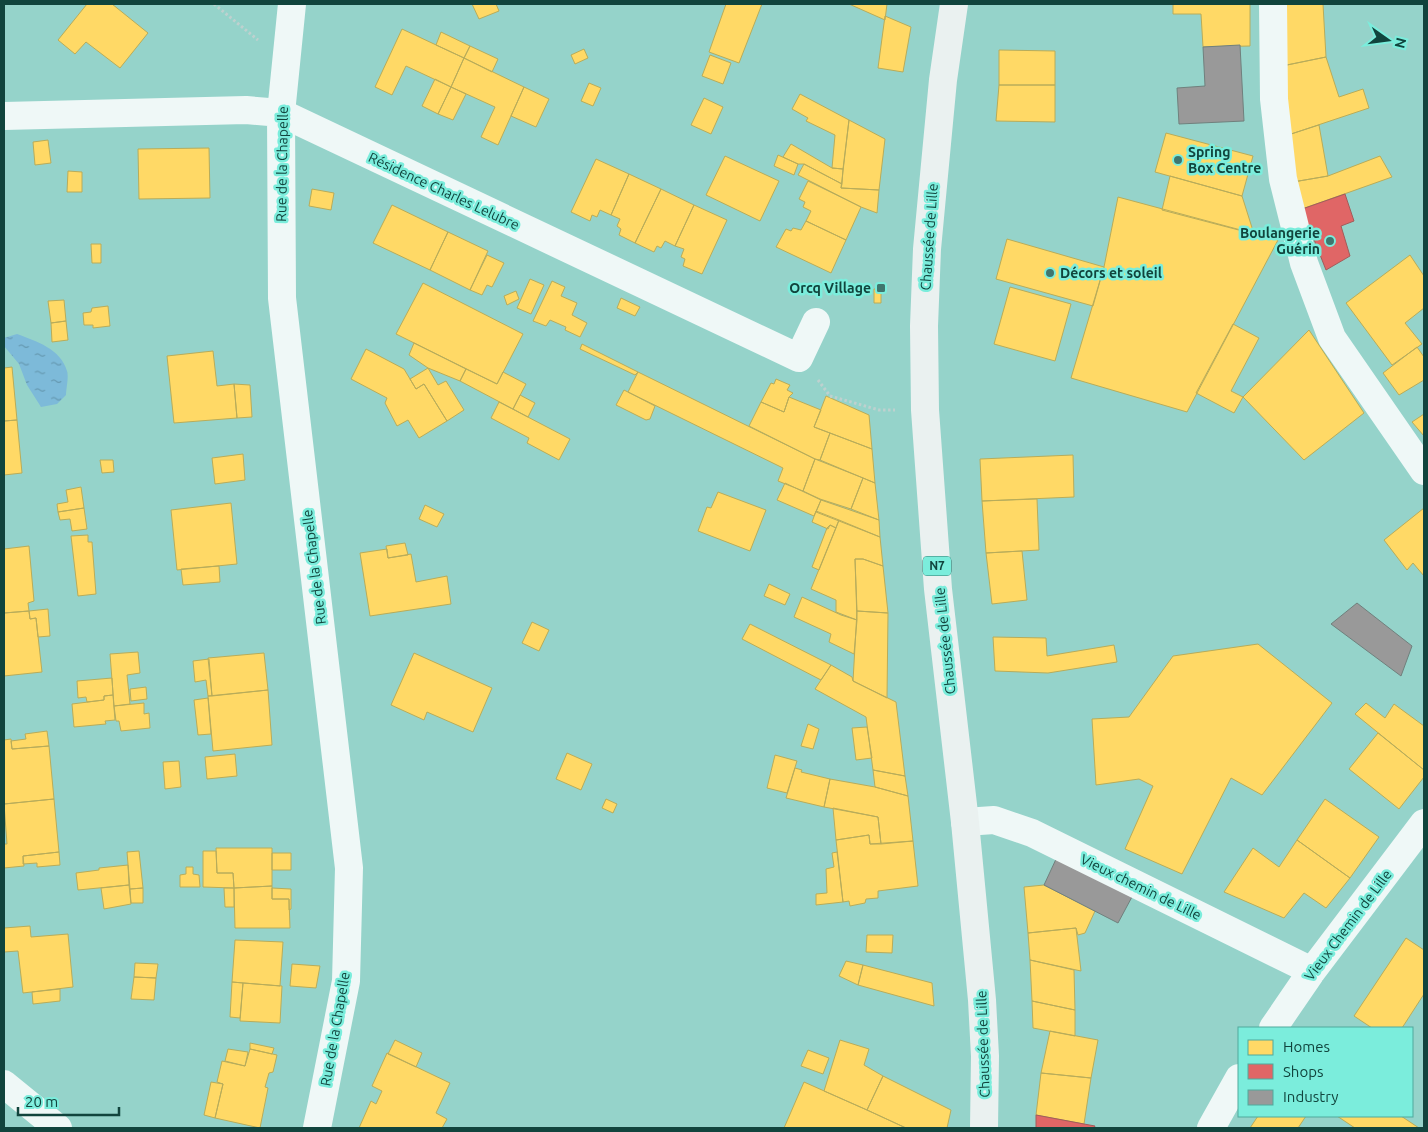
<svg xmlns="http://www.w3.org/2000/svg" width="1428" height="1132" font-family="Ubuntu,sans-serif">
	<defs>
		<pattern id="water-ripples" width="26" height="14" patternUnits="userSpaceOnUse" patternTransform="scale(1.25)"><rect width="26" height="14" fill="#7dbad9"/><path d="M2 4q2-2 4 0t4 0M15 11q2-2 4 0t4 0" fill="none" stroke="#6599b1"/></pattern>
	</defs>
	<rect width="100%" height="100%" fill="#95d3ca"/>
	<path fill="url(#water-ripples)" d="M17,334C36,341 61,349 67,371C69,378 66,388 66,395L57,404L41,407L27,385L19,364L4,346V338Z"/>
	<path fill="#ffd966" stroke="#b8ac5a" d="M87,4H112L148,33L120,68L86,42L75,54L58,40Z
		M472,4H496L499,11L479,19Z
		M726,4H762L739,63L709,52Z
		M849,4H887L885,20Z
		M1173,4H1250V46L1203,47L1201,14H1173Z
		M1278,4H1323L1326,57L1282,66Z
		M885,16L911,27L903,72L878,68Z
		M402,29L464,58L451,87L406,66L392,95L375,87Z
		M441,32L470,46L464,58L436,45Z
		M470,46L498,59L492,72L464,58Z
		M584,49L588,58L575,64L571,55Z
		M999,50L1055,51V85H999Z
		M710,55L731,63L723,84L702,76Z
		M1326,57L1339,97L1363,89L1369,108L1288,135L1282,66Z
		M464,58L524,87L498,145L481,137L495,107L451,87Z
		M435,79L451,87L438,114L422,106Z
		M589,83L601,88L593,106L581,101Z
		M999,85H1055V122L996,121Z
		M451,87L466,94L453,120L438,114Z
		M524,87L549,99L536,127L511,116Z
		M800,94L849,120L843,169L832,168L835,135L806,121L808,118L792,109Z
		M704,98L723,107L711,134L691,125Z
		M849,120L885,139L879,190L841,188Z
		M1319,125L1328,176L1293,182L1288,135Z
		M1166,133L1253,156L1242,196L1155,172Z
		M48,140L51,163L35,165L33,142Z
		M791,144L832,168L843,169L842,184L804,164H798L783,157Z
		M209,148L210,198L139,199L138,149Z
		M778,155L798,164L794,175L774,166Z
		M725,156L779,181L760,221L706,195Z
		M1380,156L1392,177L1302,209L1293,182L1328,176Z
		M596,159L629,174L611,215L600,210L597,217L592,215L590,221L571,212Z
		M804,164L842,184L841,188L879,190L877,213L861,207L798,175Z
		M68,171L82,172V192H67Z
		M629,174L661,189L635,243L619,235L621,229L617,226L620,219L611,215Z
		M1170,176L1242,196L1254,234L1162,210Z
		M808,181L861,207L846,240L806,221L811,211L803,207L805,202L799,199Z
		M312,189L334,193L331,210L309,206Z
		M661,189L694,205L675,246L665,241L661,248L657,246L654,252L635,243Z
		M1118,197L1278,240L1187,412L1071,378L1104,267Z
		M392,205L448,232L430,270L373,243Z
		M694,205L727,220L702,274L683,266L685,259L681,257L684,249L675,246Z
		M806,221L846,240L831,273L776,247L786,229L791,231L793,228L801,230Z
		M448,232L488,251L470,290L430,270Z
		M1007,239L1104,267L1093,306L996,279Z
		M91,244H101V263H92Z
		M487,255L504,263L492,287L487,285L482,295L470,290Z
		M1410,255L1424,276V308L1405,323L1422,344L1392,365L1346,303Z
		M530,279L544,285L531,314L517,308Z
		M552,281L565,287L561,296L577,303L572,315L587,323L580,337L565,330L566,327L550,320L546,326L533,321Z
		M423,283L523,334L497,384L396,334Z
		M1010,287L1071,304L1055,361L994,344Z
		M874,289H881V303H874Z
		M516,291L519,299L507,305L504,296Z
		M621,298L640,307L635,316L617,308Z
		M64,300L66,321L51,323L48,301Z
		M108,306L110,326L93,328V325H84L83,313L91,312L92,308Z
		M66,321L68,340L52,342L51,323Z
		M1233,324L1259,338L1231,391L1243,397L1234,413L1196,393Z
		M1309,330L1364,413L1304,460L1243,397Z
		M414,343L466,369L460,381L428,368L409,355Z
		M582,344L638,372L635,375L580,349Z
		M1417,347L1424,357V380L1399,395L1383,373Z
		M366,349L404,369L416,389L424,384L447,421L419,438L408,420L397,426L385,403L387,398L351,379Z
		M213,351L217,386L234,384L237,418L174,423L167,356Z
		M12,367L17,420L4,421V368Z
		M428,368L438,385L446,381L464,410L447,421L424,384L416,389L410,379Z
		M466,369L497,384L503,372L526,384L513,409L460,381Z
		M638,372L815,459L803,491L778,481L783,468L628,392Z
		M776,379L790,385L787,390L793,393L789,397L784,412L761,402L771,383L774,384Z
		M234,384L250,385L252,417L237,418Z
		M624,390L655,406L650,419L646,420L616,405Z
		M520,395L535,403L528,417L513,409Z
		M826,396L869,415L872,449L814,427Z
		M789,397L821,410L814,427L830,433L820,460L815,459L749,426L761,402L784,412Z
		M499,402L570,439L559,460L527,443L529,438L491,418Z
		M1424,414V436L1412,422Z
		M17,420L22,473L4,475V421Z
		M830,433L872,449L875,483L820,460Z
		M243,454L245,480L215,484L212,458Z
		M1073,455L1074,497L982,501L980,459Z
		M815,459L863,478L851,509L820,499L803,491Z
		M100,460H113L114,472L102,473Z
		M863,478L875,483L879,520L851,509Z
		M785,483L821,500L814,516L777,500Z
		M81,487L84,508L58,512L57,504L68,502L66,490Z
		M718,492L766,510L750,551L698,531L707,507L711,508Z
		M1037,499L1039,550L986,553L982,501Z
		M821,500L879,520L880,537L816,512Z
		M231,503L237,564L177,570L171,510Z
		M425,505L444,514L437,527L419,519Z
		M84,508L87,529L72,531L70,519L60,520L58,512Z
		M1424,508V576L1413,563L1407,570L1384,540Z
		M816,511L839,520L836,528L830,525L828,529L812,522Z
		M839,520L880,537L883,566L863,559H855L857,620L836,612V600L811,589Z
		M830,525L836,528L819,570L812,567L827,528Z
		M88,535V542H92L96,594L78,596L71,536Z
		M405,543L408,555L388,558L386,546Z
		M29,546L34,601L28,603L29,611L4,613V549Z
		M387,549L388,558L411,554L416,582L447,576L451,604L370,616L360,553Z
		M1022,551L1027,600L992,604L986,553Z
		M855,559H863L883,566L888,613L857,611Z
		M219,566L220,582L183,585L181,569Z
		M769,584L790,594L785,605L764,596Z
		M802,597L841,615L857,620L854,654L829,642L831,634L794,617Z
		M48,609L50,636L38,637L36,618L30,619L29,611Z
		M29,611L30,619L36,618L42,672L4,676V613Z
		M857,611L888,613L887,698L853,681Z
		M532,622L549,630L539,651L522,643Z
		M750,624L831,665L821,680L742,639Z
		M993,637L1046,638L1047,656L1114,645L1117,662L1048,673L995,671Z
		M1258,644L1332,703L1262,795L1231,778L1182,874L1125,849L1153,786L1139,779L1096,785L1092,719L1129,717L1173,656Z
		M138,652L140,673L127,675L130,704L114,706L110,654Z
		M264,653L268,690L212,696L208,658Z
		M414,653L492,688L473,732L427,712L424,720L391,705Z
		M209,659L212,696H208L206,680L195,682L193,661Z
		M831,665L852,677L853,681L896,702L905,776L873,770L866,717L815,689Z
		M112,678L113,695L104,696V700L87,702L86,697L78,698L77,681Z
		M146,687L147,699L131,701L130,689Z
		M268,690L272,745L213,751L208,696Z
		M113,695L115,720L105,721L106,724L74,727L72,704L104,700V696Z
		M208,698L211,734L198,735L194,700Z
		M144,703V714L149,713L150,728L121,731L119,721H116L114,706Z
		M1366,703L1385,718L1394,704L1424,726V770L1355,714Z
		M808,724L819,729L813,749L801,746Z
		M867,727L872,758L856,760L852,728Z
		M47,731L49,746L12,749L11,741L26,739L25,734Z
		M1378,733L1424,770V777L1399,809L1349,769Z
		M11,739L12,749L49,746L54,799L4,804V740Z
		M567,753L592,764L581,790L556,779Z
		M235,754L237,776L207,779L205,757Z
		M775,755L797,761L787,793L767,788Z
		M179,761L181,787L165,789L163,762Z
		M795,768L802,770L801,772L830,779L824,807L786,798Z
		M873,770L905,776L908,796L875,787Z
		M830,779L875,787L908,796L913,841L881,844L878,817L824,807Z
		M54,799L59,852L23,856L24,866L4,868V844H7L4,804Z
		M606,799L617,804L613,813L602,808Z
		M1325,799L1379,837L1350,878L1297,840Z
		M833,808L878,817L881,844H870L869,835L836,840Z
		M869,835L870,844L913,841L918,886L878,891V898L866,899L865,903L850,906L849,901L843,902L836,840Z
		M1297,840L1350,878L1326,908L1304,893L1284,918L1224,892L1253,848L1279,867Z
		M216,848H272V886L234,888L233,873H217Z
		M139,851L143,888L130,889L127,852Z
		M203,851H216L217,873H233L234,888L203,887Z
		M59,852L60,865L37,867V863L23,864V856Z
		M837,852L843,902L816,905V894L827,893L826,869L834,867L832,853Z
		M272,853H291V870H272Z
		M128,865L129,885L78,890L76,873L99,870V868Z
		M186,867H193V874L199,875L200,887H180V875L186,874Z
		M129,885L131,904L104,909L101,888Z
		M1044,885L1095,911L1085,933L1078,935L1076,928L1028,933L1024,887Z
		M272,886V899H289L290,928H235L234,888Z
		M143,888V903H131L130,889Z
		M224,888H234V907H225Z
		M272,888L291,889V909L289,910V899H272Z
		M30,926L31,937L68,934L73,987L23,993L18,951L4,952V928Z
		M1076,928L1081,971L1030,960L1028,933Z
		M867,935H893L892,953L866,952Z
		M1406,938L1424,950V994L1402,1028H1372L1354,1016Z
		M235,940L283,942L280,986L232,982Z
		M1030,960L1074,970L1075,1010L1032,1001Z
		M846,961L863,965L858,985L839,976Z
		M135,963L158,964L156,978L134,977Z
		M292,964L320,966L316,988L290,986Z
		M863,965L932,983L934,1006L858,985Z
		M134,977L156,978L154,1000L131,999Z
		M232,982L243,983L240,1018L230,1017Z
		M243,983L282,986L280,1023L240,1021Z
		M60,989V1001L33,1004L32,992Z
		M1032,1001L1075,1010V1036L1033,1028Z
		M1050,1031L1098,1040L1091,1078L1041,1073Z
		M395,1040L422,1053L416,1067L388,1054Z
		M840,1040L869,1049L864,1065L883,1076L867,1110L824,1091Z
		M250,1043L274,1048L272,1054L250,1049Z
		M228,1049L248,1052L245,1066L225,1061Z
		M250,1049L277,1055L273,1072L269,1073L265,1087L268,1088L260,1128L215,1118L223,1084L217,1082L222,1061L245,1066Z
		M808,1050L829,1058L823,1074L801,1066Z
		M387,1053L450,1083L436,1113L447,1119L442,1128H359L371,1101L376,1104L382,1091L372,1086Z
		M1041,1073L1091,1078L1084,1124L1036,1115Z
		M883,1076L951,1110L947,1128H906L867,1110Z
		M211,1082L223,1084L215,1118L204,1115Z
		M804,1082L867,1110L906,1128H784Z
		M1258,1116H1306L1298,1128H1250Z
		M1337,1116H1401L1419,1128H1355Z"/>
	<path fill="#e06666" stroke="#a25c5a" d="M1345,194L1354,221L1341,226L1350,256L1326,270L1302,209Z
		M1036,1115L1084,1124L1095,1126L1094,1128H1036Z"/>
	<path fill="#999" stroke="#70807d" d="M1240,45L1244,121L1179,124L1177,88L1205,86L1203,47Z
		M1357,603L1412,646L1401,676L1331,624Z
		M1057,857L1133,895L1118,923L1044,885Z"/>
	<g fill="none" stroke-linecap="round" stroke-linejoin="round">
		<path stroke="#bed1cf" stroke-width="3" stroke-dasharray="2.5 2.5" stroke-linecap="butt" d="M214,4L258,40
			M818,380L830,396L879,410H895"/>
		<path stroke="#eff8f7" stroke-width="28" d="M292,4L281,113L282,298L349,868L346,981L317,1128
			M1273,4L1274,99L1283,179L1304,263L1332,338L1424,471
			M4,116L246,110L281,113L799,358L816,322
			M965,822L994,820L1032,833L1312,971
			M1273,1028L1312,971L1424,823
			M4,1084L58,1128
			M1211,1128L1239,1078"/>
		<path stroke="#eaf1f0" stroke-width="28" d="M954,4L943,80L927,249L924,326L925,410L938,589L965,822L982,1000L985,1056L984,1128"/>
	</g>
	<g fill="#3f766e" stroke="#7beddc" stroke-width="2">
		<circle cx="1178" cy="160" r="5"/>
		<circle cx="1330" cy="241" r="5"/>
		<circle cx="1050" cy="273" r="5"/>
		<rect x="876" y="283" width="10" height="10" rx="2.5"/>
	</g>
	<g text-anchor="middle" stroke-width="5" stroke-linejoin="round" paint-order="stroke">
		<rect fill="#7beddc" stroke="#31776d" stroke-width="1" x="923" y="556.5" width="28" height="19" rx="4"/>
		<g font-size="12" font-weight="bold" fill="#11443d">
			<text x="937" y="570">N7</text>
		</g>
		<g font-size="14" font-weight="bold" fill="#11443d" stroke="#7beddc" text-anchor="start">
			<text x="1188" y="157">Spring<tspan x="1188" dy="16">Box Centre</tspan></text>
			<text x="1320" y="238" text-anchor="end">Boulangerie<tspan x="1320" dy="16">Guérin</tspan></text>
			<text x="1060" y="278">Décors et soleil</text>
			<text x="871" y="293" text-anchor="end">Orcq Village</text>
		</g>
		<g font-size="14" fill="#11443d" stroke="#7beddc">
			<text transform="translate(282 164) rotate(-89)" y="5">Rue de la Chapelle</text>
			<text transform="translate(444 191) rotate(25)" y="5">Résidence Charles Lelubre</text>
			<text transform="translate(929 237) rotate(-86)" y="5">Chaussée de Lille</text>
			<text transform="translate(314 567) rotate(-97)" y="5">Rue de la Chapelle</text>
			<text transform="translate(945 641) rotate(-96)" y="5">Chaussée de Lille</text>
			<text transform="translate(1141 887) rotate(26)" y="5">Vieux chemin de Lille</text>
			<text transform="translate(1348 925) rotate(-53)" y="5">Vieux Chemin de Lille</text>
			<text transform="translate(335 1029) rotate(-80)" y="5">Rue de la Chapelle</text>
			<text transform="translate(983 1044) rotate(-92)" y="5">Chaussée de Lille</text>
		</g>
	</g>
	<rect width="1428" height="1132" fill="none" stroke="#11443d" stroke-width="10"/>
	<rect x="1238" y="1027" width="175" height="90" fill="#7beddc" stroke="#51a99c"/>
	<rect x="1248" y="1040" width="25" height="15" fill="#ffd966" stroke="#51a99c"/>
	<text x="1283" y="1052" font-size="15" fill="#11443d">Homes</text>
	<rect x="1248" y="1064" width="25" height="15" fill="#e06666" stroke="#51a99c"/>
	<text x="1283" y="1077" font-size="15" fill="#11443d">Shops</text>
	<rect x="1248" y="1090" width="25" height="15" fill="#999999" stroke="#51a99c"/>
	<text x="1283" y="1102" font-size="15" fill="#11443d">Industry</text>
	<g transform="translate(1388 40) rotate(104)" stroke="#7beddc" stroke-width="4" paint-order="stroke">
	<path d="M0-4L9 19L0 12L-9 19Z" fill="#11443d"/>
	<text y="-8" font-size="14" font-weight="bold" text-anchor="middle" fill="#11443d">N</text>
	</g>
	<path d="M18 1107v8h101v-8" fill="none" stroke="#11443d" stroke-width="2.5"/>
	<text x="25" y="1107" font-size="15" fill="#11443d" stroke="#7beddc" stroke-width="4" paint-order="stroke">20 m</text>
</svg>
